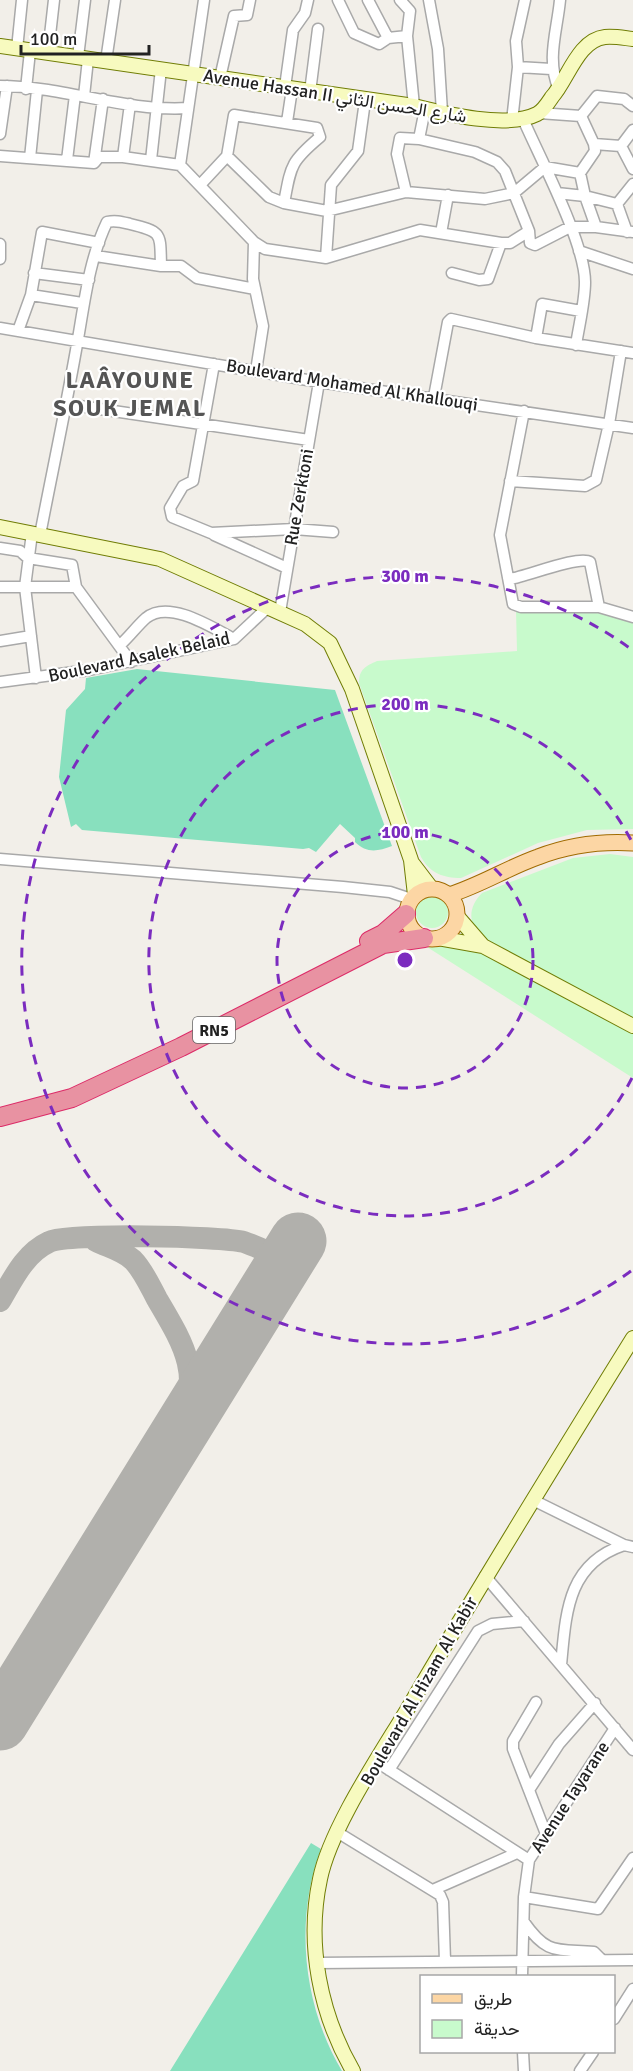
<svg xmlns="http://www.w3.org/2000/svg" width="633" height="2071" font-family="Signika,Vazirmatn,sans-serif">
	<rect width="100%" height="100%" fill="#f2efe9"/>
	<path fill="#c8facc" d="M595,604L633,611V829L587,830L538,843L461,878C443,878 430,873 421,857L359,683C359,669 366,666 377,661L517,651L516,610Z
		M610,854L633,857V1020C606,1005 489,949 476,930C467,917 472,903 482,893L573,858Z
		M416 912a16 16 0 1 1 32 0a16 16 0 1 1-32 0Z
		M416,940L473,947L633,1031V1078Z"/>
	<path fill="#88e0be" d="M137,669L335,690L392,846C377,852 366,853 355,842V838L340,824L316,852L309,848L303,849L82,830L76,824L71,827L59,777L66,710L85,689L86,678Z
		M311,1843L321,1849C294,1920 303,2006 342,2071H170Z"/>
	<g fill="none" stroke-linecap="round" stroke-linejoin="round">
		<path stroke="#b1b0ac" stroke-width="22" d="M96,1241C108,1247 122,1250 133,1260C143,1270 150,1286 157,1299C186,1348 202,1374 180,1431
			M0,1301C13,1279 25,1253 49,1242C67,1233 222,1236 244,1242C258,1247 272,1254 286,1260"/>
		<path stroke="#b1b0ac" stroke-width="57" d="M0,1722L298,1241"/>
		<g stroke="#a9a9a9" stroke-width="13">
			<path id="street" d="M338,0L354,33L379,44L388,38
				M368,0L388,38L407,36
				M400,0L410,11L407,36L414,106
				M429,0L438,49L442,112
				M17,49L22,0
				M48,53L54,0
				M78,57L85,0
				M106,61L115,0
				M518,67L551,69
				M220,78L234,16L247,15L250,0
				M0,86C63,86 125,112 188,108
				M285,87L293,30L305,13L308,0
				M26,89L30,51
				M559,90C546,59 557,32 560,0
				M310,92L318,29
				M84,96L88,59
				M539,113L581,116
				M581,116L594,144L621,146L633,130
				M581,116L597,96L624,99L633,106
				M523,119C540,158 585,243 585,282C585,302 579,325 576,345
				M512,121L518,67L516,41L525,0
				M287,122L292,89
				M0,134L7,86
				M419,139L425,109
				M621,146L633,169
				M0,156L94,163L99,157H123L180,165L254,242L265,249L326,258L420,230L501,243H510L529,231L505,171L497,162L475,152L419,139L400,138L397,154L406,192
				M227,156L269,197L284,203L327,211L406,192L485,199L514,193L545,167L580,173L595,151L594,144
				M123,157L130,104
				M30,158L37,90
				M67,160L75,95
				M151,160L161,69
				M94,163L103,99
				M180,165L204,0
				M580,173L585,196L617,204L633,184
				M200,185L227,156L234,115L317,128L320,137C290,162 291,166 284,203
				M557,193L585,196L596,227
				M617,204L627,232
				M529,231L530,243L535,245L570,227H596L633,232
				M441,233L448,195
				M254,242L253,279L263,326L256,371
				M0,244V259
				M579,251L633,269
				M96,256L161,266H181L197,278L255,289
				M326,258L331,185L358,151L365,101
				M34,273L89,280
				M452,273L479,280L488,279L501,243
				M31,295L82,303
				M0,328L319,382L633,428
				M18,331L31,295L42,232L99,243
				M536,338L542,304L581,311
				M214,364L193,481L183,486L170,508L172,517L211,533L294,529L333,532
				M434,397L448,322L451,319L536,338L633,353
				M66,404L309,440
				M524,411L500,535L513,604L521,607H599
				M510,481L585,486L596,480L609,424L621,351
				M32,533L25,587L36,678
				M40,535C52,473 65,412 76,350C84,307 88,262 107,222C116,220 122,222 130,224C163,232 160,233 161,266
				M214,535L287,568
				M0,548L20,551L28,558L72,565L76,587L131,662
				M510,579C528,576 579,555 590,562L599,607L633,617
				M0,587H76
				M280,612L319,382
				M0,641L31,636
				M120,645C129,637 137,626 146,618C169,599 213,628 234,639
				M0,682L89,670L234,639L267,608
				M0,859L343,887L390,892L411,899
				M533,1500L624,1545L633,1547
				M485,1576L633,1750
				M561,1665C566,1613 567,1564 624,1545
				M536,1702L513,1741V1749L546,1834
				M377,1762L529,1860
				M389,1770L478,1631L492,1624L524,1621
				M529,1790L559,1744L595,1703
				M337,1832L440,1895L443,1902L445,1961
				M435,1889L517,1853
				M524,1897L598,1909L633,1858
				M524,1922C547,1955 556,1949 594,1952L602,1960
				M317,1963L633,1960
				M522,1976L524,1897L529,1860L615,1728
				M614,2019L633,1989
				M523,2052L524,2071
				M580,2071L593,2052"/>
		</g>
		<g stroke="#707d05" stroke-width="16">
			<path id="secondary" d="M0,46L414,106C446,114 507,129 537,114C543,111 548,103 552,97C568,79 578,40 605,37C614,36 624,38 633,39
				M0,527L160,559L305,624L330,643L352,689L411,860L415,895
				M413,864L432,889
				M457,916L483,946
				M438,938L483,946L633,1026
				M353,2071C320,2014 306,1944 320,1879C330,1829 380,1755 407,1710C480,1585 556,1462 633,1338"/>
		</g>
		<g stroke="#a06b00" stroke-width="17">
			<path id="primary" d="M407 914a25 25 0 1 1 50 0a25 25 0 1 1-50 0Z
				M449,895C481,885 507,868 538,857C569,845 600,841 633,843"/>
		</g>
		<g stroke="#dc2a67" stroke-width="20">
			<path id="highway" d="M369,941L383,934L406,914
				M0,1117L72,1098L181,1047L383,944L424,938"/>
		</g>
		<use href="#street" stroke="#fff" stroke-width="10"/>
		<use href="#secondary" stroke="#f7fabf" stroke-width="14"/>
		<use href="#primary" stroke="#fcd6a4" stroke-width="15"/>
		<use href="#highway" stroke="#e892a2" stroke-width="18"/>
	</g>
	<g fill="none" stroke="#7b2cbf" stroke-width="3" stroke-dasharray="10 8">
		<circle cx="405" cy="960" r="128"/>
		<path d="M632 1078A256 256 0 1 1 632 842"/>
		<path d="M631 1271A384 384 0 1 1 631 649"/>
	</g>
	<g text-anchor="middle" stroke-width="4.5" stroke-linejoin="round" paint-order="stroke">
		<rect fill="#fff" stroke="#646464" stroke-width="1.5" x="193" y="1017" width="42" height="26" rx="4.5"/>
		<g font-size="16" font-weight="bold" fill="#222">
			<text x="214" y="1036">RN5</text>
		</g>
		<g font-size="18" fill="#222" stroke="#fff">
			<text transform="translate(335 96) rotate(9)" y="6">Avenue Hassan II شارع الحسن الثاني</text>
			<text transform="translate(352 385) rotate(9)" y="6">Boulevard Mohamed Al Khallouqi</text>
			<text transform="translate(299 497) rotate(-80)" y="6">Rue Zerktoni</text>
			<text transform="translate(139 657) rotate(-12)" y="6">Boulevard Asalek Belaid</text>
			<text transform="translate(419 1691) rotate(-60)" y="6">Boulevard Al Hizam Al Kabir</text>
			<text transform="translate(570 1797) rotate(-57)" y="6">Avenue Tayarane</text>
		</g>
		<g font-size="24" font-weight="bold" letter-spacing="1.5" fill="#555" stroke="#fff">
			<text x="130" y="388">LAÂYOUNE<tspan x="130" dy="28">SOUK JEMAL</tspan></text>
		</g>
	</g>
	<circle cx="405" cy="960" r="9" fill="#7b2cbf" stroke="#fff" stroke-width="3"/>
	<g font-size="18" text-anchor="middle" font-weight="bold" fill="#7b2cbf" stroke="#fff" stroke-width="4.5" stroke-linejoin="round" paint-order="stroke">
		<text x="405" y="582">300 m</text>
		<text x="405" y="710">200 m</text>
		<text x="405" y="838">100 m</text>
	</g>
	<rect x="420" y="1975" width="195" height="78" fill="#ffffff" stroke="#a7a7a7" stroke-width="1.5"/>
	<rect x="432" y="1994" width="30" height="9" fill="#fcd6a4" stroke="#a7a7a7" stroke-width="1.5"/>
	<text x="474" y="2005" font-size="18" fill="#222222">طريق</text>
	<rect x="432" y="2020" width="30" height="18" fill="#c8facc" stroke="#a7a7a7" stroke-width="1.5"/>
	<text x="474" y="2035" font-size="18" fill="#222222">حديقة</text>
	<path d="M21 45v9h128v-9" fill="none" stroke="#222222" stroke-width="3"/>
	<text x="30" y="45" font-size="18" fill="#222222" stroke="#ffffff" stroke-width="4.5" paint-order="stroke">100 m</text>
</svg>
